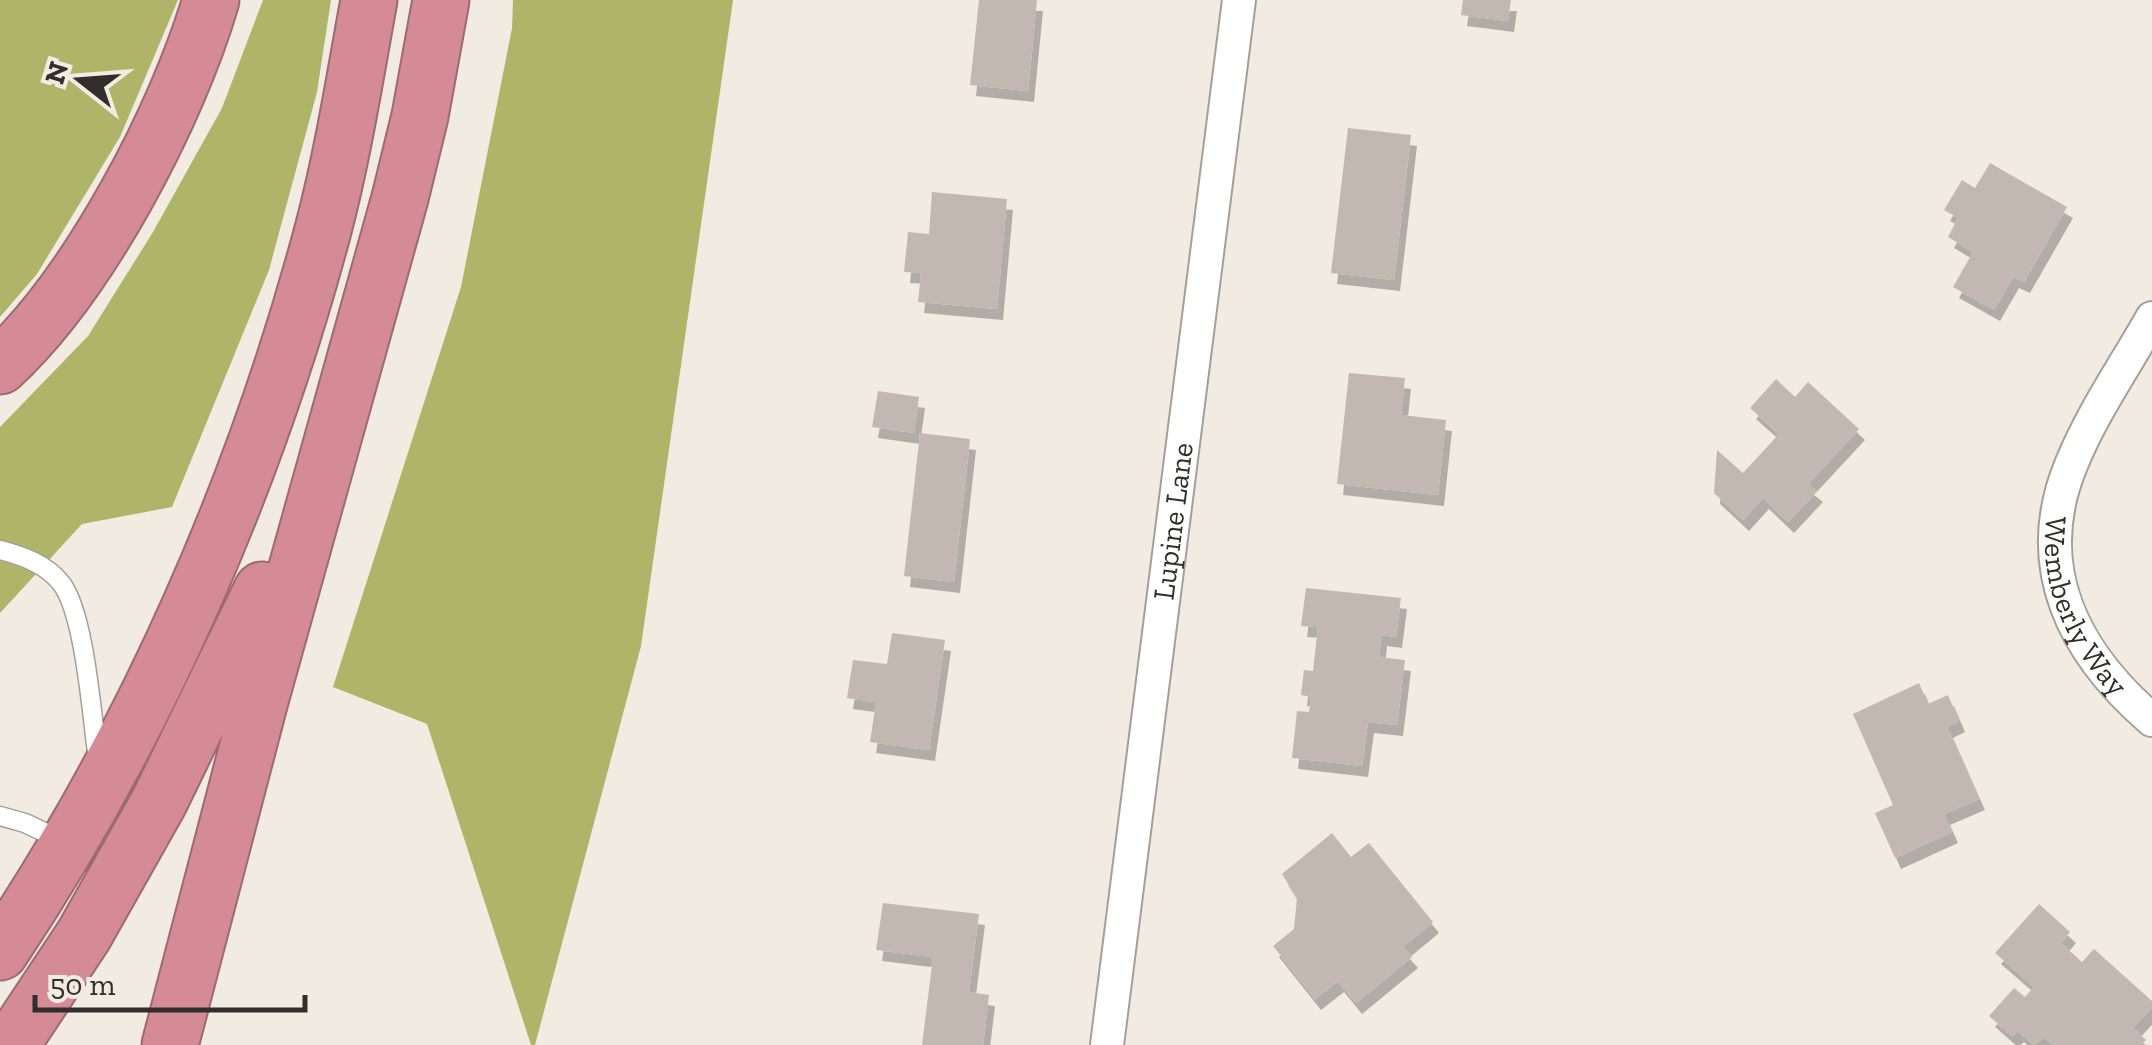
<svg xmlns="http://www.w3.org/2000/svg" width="2152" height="1045" font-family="'Zilla Slab',serif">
	<defs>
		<filter id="shadow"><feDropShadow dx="6" dy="11" stdDeviation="0" flood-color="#0004"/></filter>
	</defs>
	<rect width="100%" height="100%" fill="#f2ebe2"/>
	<path fill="#afb568" d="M0,0H178L120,137L37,274L0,317Z
		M263,0H331L317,92L269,270L172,507L82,524L0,613V427L88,336L153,232L222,108Z
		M513,0H733L641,646L535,1045H531L427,724L333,687L461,287L512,28Z"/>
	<path fill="#c1b9b1" filter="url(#shadow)" d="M979,0H1037L1028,91L970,85Z
		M1463,0H1511L1508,21L1461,15Z
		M1348,128L1411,135L1394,280L1331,273Z
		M1990,163L2067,207L2024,282L2013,277L1994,310L1953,287L1973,252L1948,237L1958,218L1944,210L1962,180L1975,188Z
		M932,192L1007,199L997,309L918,302L921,273L904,272L908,232L929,234Z
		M1349,373L1405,378L1401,415L1446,420L1438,495L1337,484Z
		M1776,379L1795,397L1808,382L1859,429L1808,484L1817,491L1788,522L1763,498L1743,520L1714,493L1717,450L1743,473L1779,434L1750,408Z
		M878,391L919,397L914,433L872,427Z
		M920,433L970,439L954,582L904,576Z
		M1306,588L1401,598L1396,637L1381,635L1379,657L1405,660L1397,725L1368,722L1362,766L1292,758L1297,711L1309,712L1311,697L1301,695L1304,670L1313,671L1318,627L1301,626Z
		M892,633L945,640L929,750L870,742L876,702L847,698L853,660L887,664Z
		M1919,683L1928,704L1948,695L1959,721L1947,727L1979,799L1944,814L1952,832L1895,858L1875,813L1893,805L1853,714Z
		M1332,833L1351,857L1369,843L1433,922L1403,947L1412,957L1356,1003L1338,981L1315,999L1273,946L1294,929L1297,898L1282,874Z
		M883,903L979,914L969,992L989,995L983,1045H922L933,957L876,950Z
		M2039,904L2070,932L2061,943L2082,962L2094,949L2152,1001V1007L2133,1028L2146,1040L2141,1045H2053L2044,1037L2034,1045L2018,1031L2012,1036L1989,1016L2014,988L2025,997L2034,987L1995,953Z"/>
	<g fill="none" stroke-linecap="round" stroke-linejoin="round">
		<g stroke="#a69f97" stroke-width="21">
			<path id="lane" d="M0,550C23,556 46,564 61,583C85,613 92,719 98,760
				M0,816L25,823L63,841"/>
		</g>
		<g stroke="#a69f97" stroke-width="36">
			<g id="street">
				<path id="s1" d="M2152,318C2125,366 2092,413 2071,465C2029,567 2074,653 2152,720"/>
				<path id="s2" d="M1107,1045L1239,0"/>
			</g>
		</g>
		<g stroke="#9c6a71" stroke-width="59">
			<path id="highway" d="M0,366C89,284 177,116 211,0
				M0,952C146,734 255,484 323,230C343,154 355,77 369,0
				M11,1045L84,935L159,802L262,590
				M170,1045L259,704L400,198L420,116L441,0"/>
		</g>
		<use href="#lane" stroke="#fff" stroke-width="18"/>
		<use href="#street" stroke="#fff" stroke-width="32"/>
		<use href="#highway" stroke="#d58b96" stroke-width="55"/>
	</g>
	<g text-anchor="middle" stroke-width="9" stroke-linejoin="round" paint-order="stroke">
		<g font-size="30" fill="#312e2b" stroke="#f2ebe2">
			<text dy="10" stroke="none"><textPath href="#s2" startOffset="528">Lupine Lane</textPath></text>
			<text dy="10" stroke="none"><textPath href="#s1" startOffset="318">Wemberly Way</textPath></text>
		</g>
	</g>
	<g transform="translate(80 80) rotate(287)" stroke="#f2ebe2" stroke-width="8" paint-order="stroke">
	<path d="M0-8L18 38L0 25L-18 38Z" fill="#312e2b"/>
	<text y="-15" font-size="28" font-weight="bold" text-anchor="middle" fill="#312e2b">N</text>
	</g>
	<path d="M35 995v15h270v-15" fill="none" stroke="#312e2b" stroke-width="5"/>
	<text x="50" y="995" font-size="30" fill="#312e2b" stroke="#f2ebe2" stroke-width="8" paint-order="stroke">50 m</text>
</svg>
